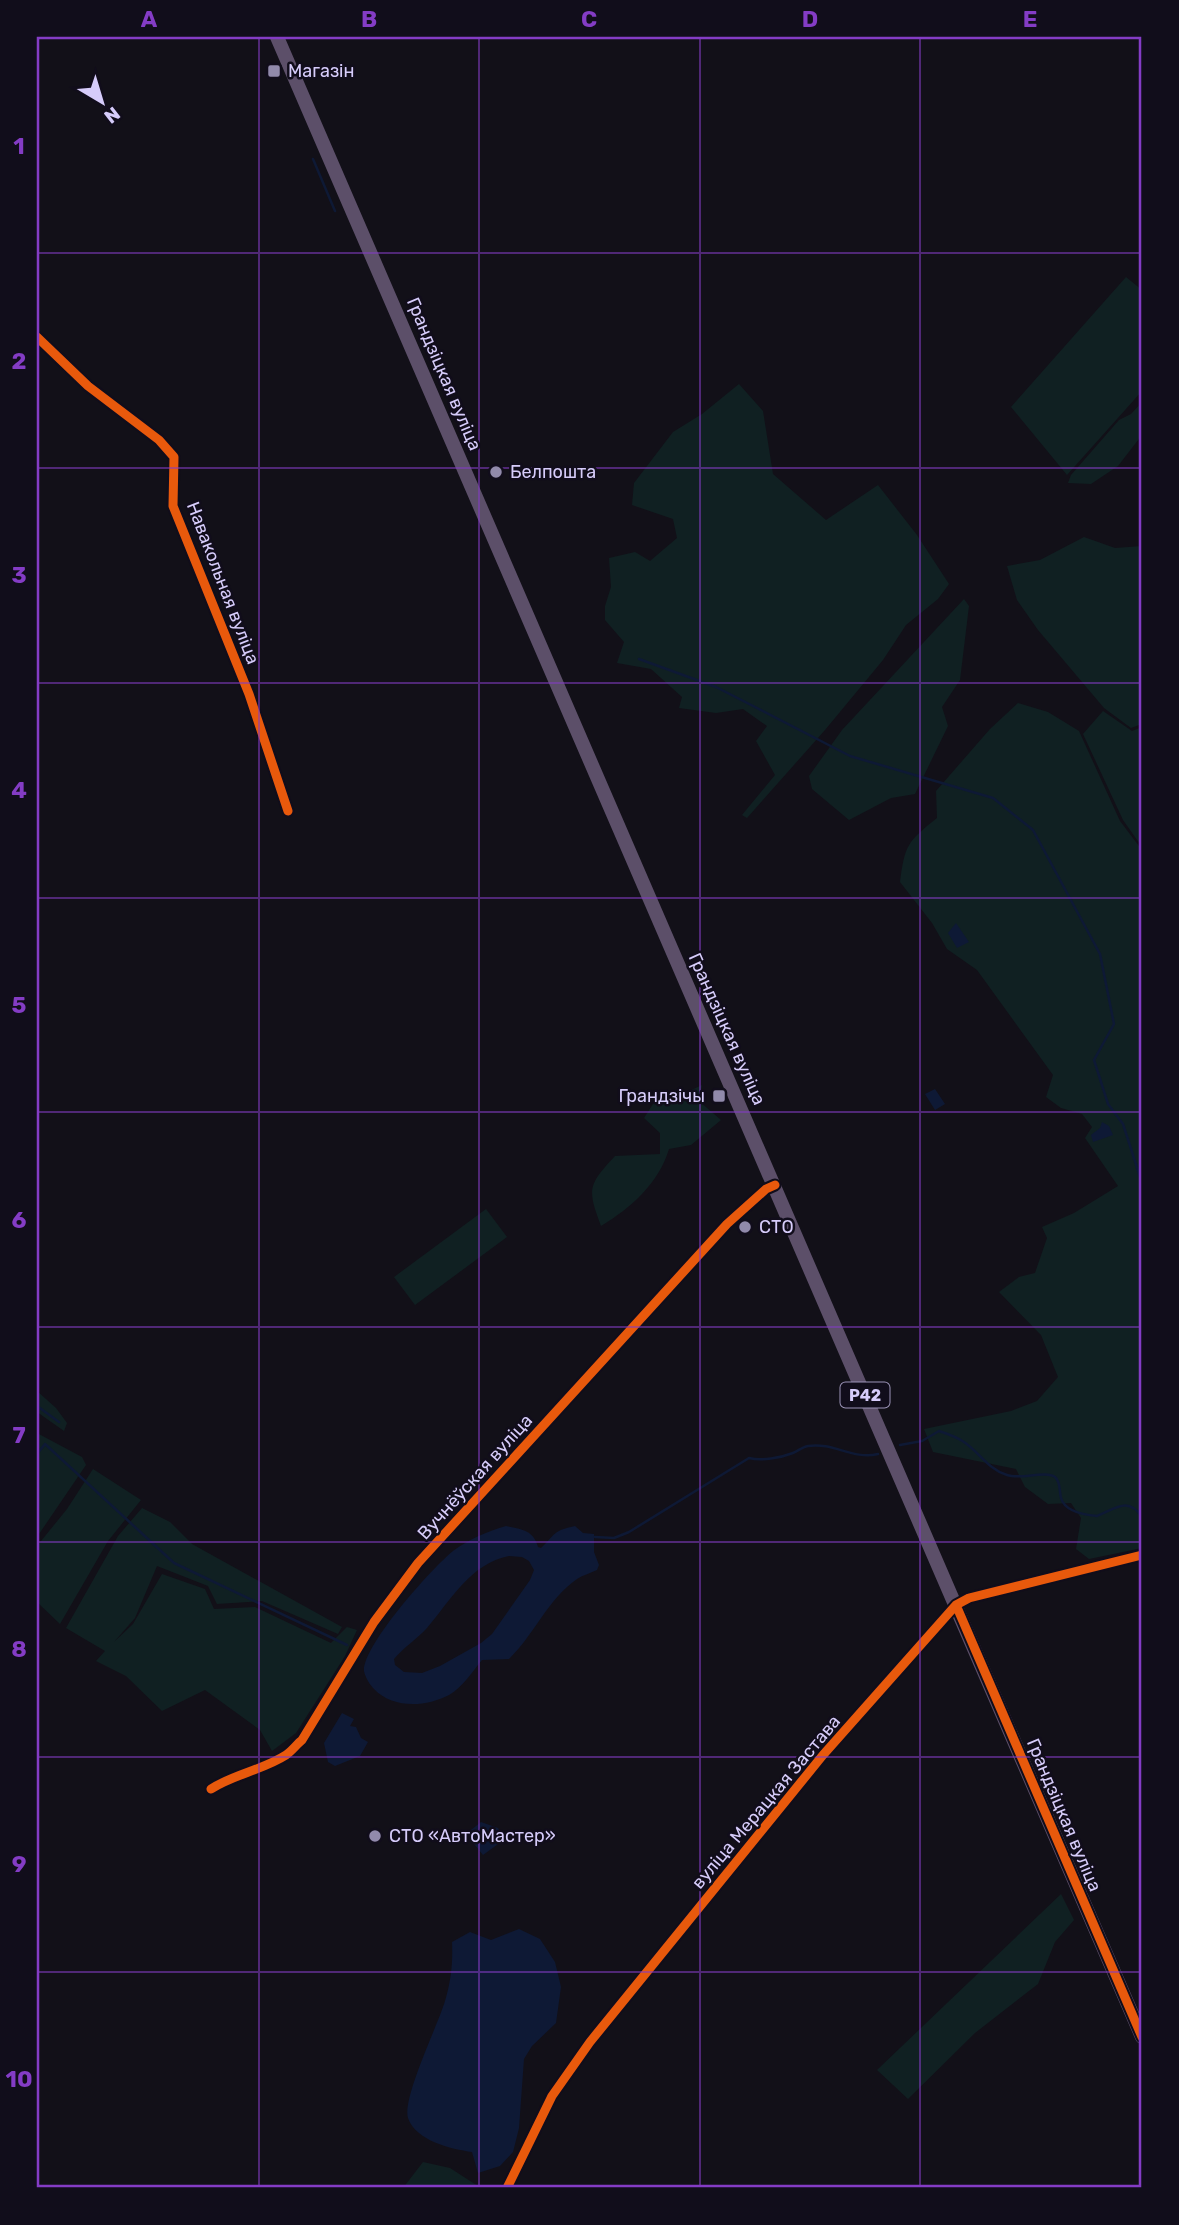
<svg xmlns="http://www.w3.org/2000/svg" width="1179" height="2225" font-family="Rubik,sans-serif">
	<rect width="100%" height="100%" fill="#121018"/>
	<path fill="#102022" d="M1126,277L1142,290V391L1067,475L1011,407Z
		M739,384L763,411L773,474L826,520L878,485L917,535L949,584L938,599L906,625L883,660L825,730L747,818L742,815L775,775L756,741L767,726L743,709L716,713L679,708L682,697L651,669L617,663L624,642L605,620V606L611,587L609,558L635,552L650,561L677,538L673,519L632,505L634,483L673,432L702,414Z
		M1142,402V435L1118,466L1091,484L1068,483L1071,475L1119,420L1131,414Z
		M1084,537L1115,548L1142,546V724L1131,728L1104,708L1038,630L1017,600L1007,566L1040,560Z
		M964,599L969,606L960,680L942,707L948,726L915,794L891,798L849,820L812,789L809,776L842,730Z
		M1018,703L1048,712L1079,731L1120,821L1142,850V966L1140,971L1142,979V1548L1089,1559L1076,1549L1081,1518L1071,1503L1048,1504L1025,1487L1016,1469L933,1452L924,1429L1011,1411L1037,1401L1058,1377L1041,1335L999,1292L1019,1277L1035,1273L1047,1238L1042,1227L1074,1213L1118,1186L1085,1138L1092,1127L1082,1114L1061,1108L1046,1097L1053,1075L977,970L947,949L932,923L900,882C905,845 907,842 937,818L936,791L990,729Z
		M1103,711L1132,731L1142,727V847L1123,820L1083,734Z
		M702,1085L699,1101L721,1120L691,1145L669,1149C659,1183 631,1208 601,1226C587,1189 588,1185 615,1156L660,1154V1133L644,1118L662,1090L681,1095Z
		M486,1209L507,1237L415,1305L394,1277Z
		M37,1391L56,1408L67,1423L64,1431L37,1412Z
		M37,1433L82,1457L86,1465L37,1537Z
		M93,1469L141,1500L108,1541L60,1624L37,1602V1546L67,1509Z
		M142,1508L170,1522L192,1544L342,1627L338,1634L262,1601L217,1604L208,1586L157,1566L135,1618L114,1642L133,1624L162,1574L205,1589L214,1609L255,1607L331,1643L347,1627L357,1630L345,1656L296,1733L272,1751L260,1730L205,1690L162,1711L126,1676L96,1661L105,1651L66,1628L118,1536Z
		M1061,1894L1074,1920L1055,1942L1038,1984L975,2033L908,2099L877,2070Z
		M423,2162L450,2168L481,2188H403Z"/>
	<path fill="#0e1935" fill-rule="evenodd" d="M956,923L969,942L957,948L948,933Z
		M935,1089L945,1104L935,1110L925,1094Z
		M1102,1122L1109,1126L1113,1135L1093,1142L1091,1135L1100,1128Z
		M506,1526C521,1529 534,1530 538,1547L541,1548C556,1534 552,1531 575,1526L583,1533L594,1534V1552L599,1565L597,1570C591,1573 583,1575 577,1579C548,1599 534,1635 509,1659L482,1660C472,1672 463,1687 449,1695C426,1707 393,1709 374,1689C370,1685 365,1677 364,1671C363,1645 432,1568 453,1551C469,1539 486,1532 506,1526ZM509,1556L522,1557L529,1561L534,1570L530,1580L492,1634L481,1643L440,1666L422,1673L404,1672L395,1665L394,1659C404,1647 417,1639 427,1628C450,1601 471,1563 509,1556Z
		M342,1713L354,1719L350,1726L356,1727L361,1738L368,1742L360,1756L335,1766L328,1762L324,1743Z
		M481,1822L498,1828L505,1839L483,1855L466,1834Z
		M519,1929L540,1939L555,1962L561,1987L556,2023L532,2046L524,2059L519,2128L513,2152L500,2166L478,2173L472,2152C451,2149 416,2141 408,2118C402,2098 438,2025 445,2001C451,1981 453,1963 452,1942L470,1932L491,1940Z"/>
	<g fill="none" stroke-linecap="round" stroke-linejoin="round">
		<path stroke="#0e1935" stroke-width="2.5" d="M313,159L335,211
			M639,659L716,687L850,756L993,798L1033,830L1100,954L1114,1024L1094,1060L1108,1104L1123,1124L1142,1183
			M37,1406L59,1422
			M900,1445L922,1441L939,1431C948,1434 957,1437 964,1442C979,1452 989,1470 1007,1475C1021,1480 1045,1470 1055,1477C1061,1482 1059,1491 1061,1498C1065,1512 1085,1515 1097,1516C1115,1509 1128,1496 1142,1517
			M37,1454L45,1444L174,1563L347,1645
			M595,1537L614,1538L629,1532L749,1458C762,1461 780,1458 793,1453C798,1451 802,1447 808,1446C834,1442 852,1460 878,1454"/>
		<path stroke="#484658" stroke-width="9" d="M37,337L88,386L159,440L174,457L173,506L249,694L288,811
			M211,1789C234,1774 263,1770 286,1755C292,1751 297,1744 302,1740L374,1622L418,1563L727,1224L766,1189L775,1185
			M507,2188L552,2096L590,2042L823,1755L956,1605L969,1598L1142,1555"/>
		<path stroke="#5c4f69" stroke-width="14" d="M277,37L1142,2037"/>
		<g stroke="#110d1b" stroke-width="13">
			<path id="cycleway" d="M37,337L88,386L159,440L174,457L173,506L249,694L288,811
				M956,1605L1142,2037
				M211,1789C234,1774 263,1770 286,1755C292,1751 297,1744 302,1740L374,1622L418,1563L727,1224L766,1189L775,1185
				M507,2188L552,2096L590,2042L823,1755L956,1605L969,1598L1142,1555"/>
		</g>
		<use href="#cycleway" stroke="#e8590c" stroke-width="9"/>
	</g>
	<path fill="none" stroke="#843cc5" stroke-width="2" stroke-opacity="0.55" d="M259,37V2188M479,37V2188M700,37V2188M920,37V2188M37,253H1142M37,468H1142M37,683H1142M37,898H1142M37,1112H1142M37,1327H1142M37,1542H1142M37,1757H1142M37,1972H1142"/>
	<g fill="#918aab" stroke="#110d1b" stroke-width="2.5">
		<rect x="267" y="64" width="14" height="14" rx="3.5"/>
		<circle cx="496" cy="472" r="7"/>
		<rect x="712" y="1089" width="14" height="14" rx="3.5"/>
		<circle cx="745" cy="1227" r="7"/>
		<circle cx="375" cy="1836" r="7"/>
	</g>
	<g text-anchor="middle" stroke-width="5" stroke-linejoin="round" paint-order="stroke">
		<rect fill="#110d1b" stroke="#9b93b7" stroke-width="2" x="840.5" y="1382.5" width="49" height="25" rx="5"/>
		<g font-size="16" font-weight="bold" fill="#d6ccfa">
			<text x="865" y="1401">Р42</text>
		</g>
		<g font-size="18" fill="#d6ccfa" stroke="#110d1b" text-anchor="start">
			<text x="288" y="77">Магазін</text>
			<text x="510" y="478">Белпошта</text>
			<text x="705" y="1102" text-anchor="end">Грандзічы</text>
			<text x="759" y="1233">СТО</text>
			<text x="389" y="1842">СТО «АвтоМастер»</text>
		</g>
		<g font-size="18" fill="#d6ccfa" stroke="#110d1b">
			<text transform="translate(444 374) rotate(67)" y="6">Грандзіцкая вуліца</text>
			<text transform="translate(223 583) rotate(69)" y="6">Навакольная вуліца</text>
			<text transform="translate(727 1029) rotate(66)" y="6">Грандзіцкая вуліца</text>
			<text transform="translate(475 1477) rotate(-48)" y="6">Вучнёўская вуліца</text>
			<text transform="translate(766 1802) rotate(-50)" y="6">вуліца Мерацкая Застава</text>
			<text transform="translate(1064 1815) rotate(67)" y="6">Грандзіцкая вуліца</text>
		</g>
	</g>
	<rect width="1179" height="2225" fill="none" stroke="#110d1b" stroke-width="77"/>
	<g transform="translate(102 102) rotate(142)" stroke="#110d1b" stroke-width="5" paint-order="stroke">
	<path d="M0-5L12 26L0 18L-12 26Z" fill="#d6ccfa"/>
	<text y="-10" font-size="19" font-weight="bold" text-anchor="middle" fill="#d6ccfa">N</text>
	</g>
	<rect x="38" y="38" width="1102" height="2148" fill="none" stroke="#843cc5" stroke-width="2.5"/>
	<g font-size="23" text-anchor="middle" font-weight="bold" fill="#843cc5">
		<text x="149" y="27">A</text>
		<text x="369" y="27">B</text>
		<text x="589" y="27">C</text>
		<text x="810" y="27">D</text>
		<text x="1030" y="27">E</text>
		<text x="19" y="154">1</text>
		<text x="19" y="369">2</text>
		<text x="19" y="583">3</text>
		<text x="19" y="798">4</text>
		<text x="19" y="1013">5</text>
		<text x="19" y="1228">6</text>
		<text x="19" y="1443">7</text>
		<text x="19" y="1657">8</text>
		<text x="19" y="1872">9</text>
		<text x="19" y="2087">10</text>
	</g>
</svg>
